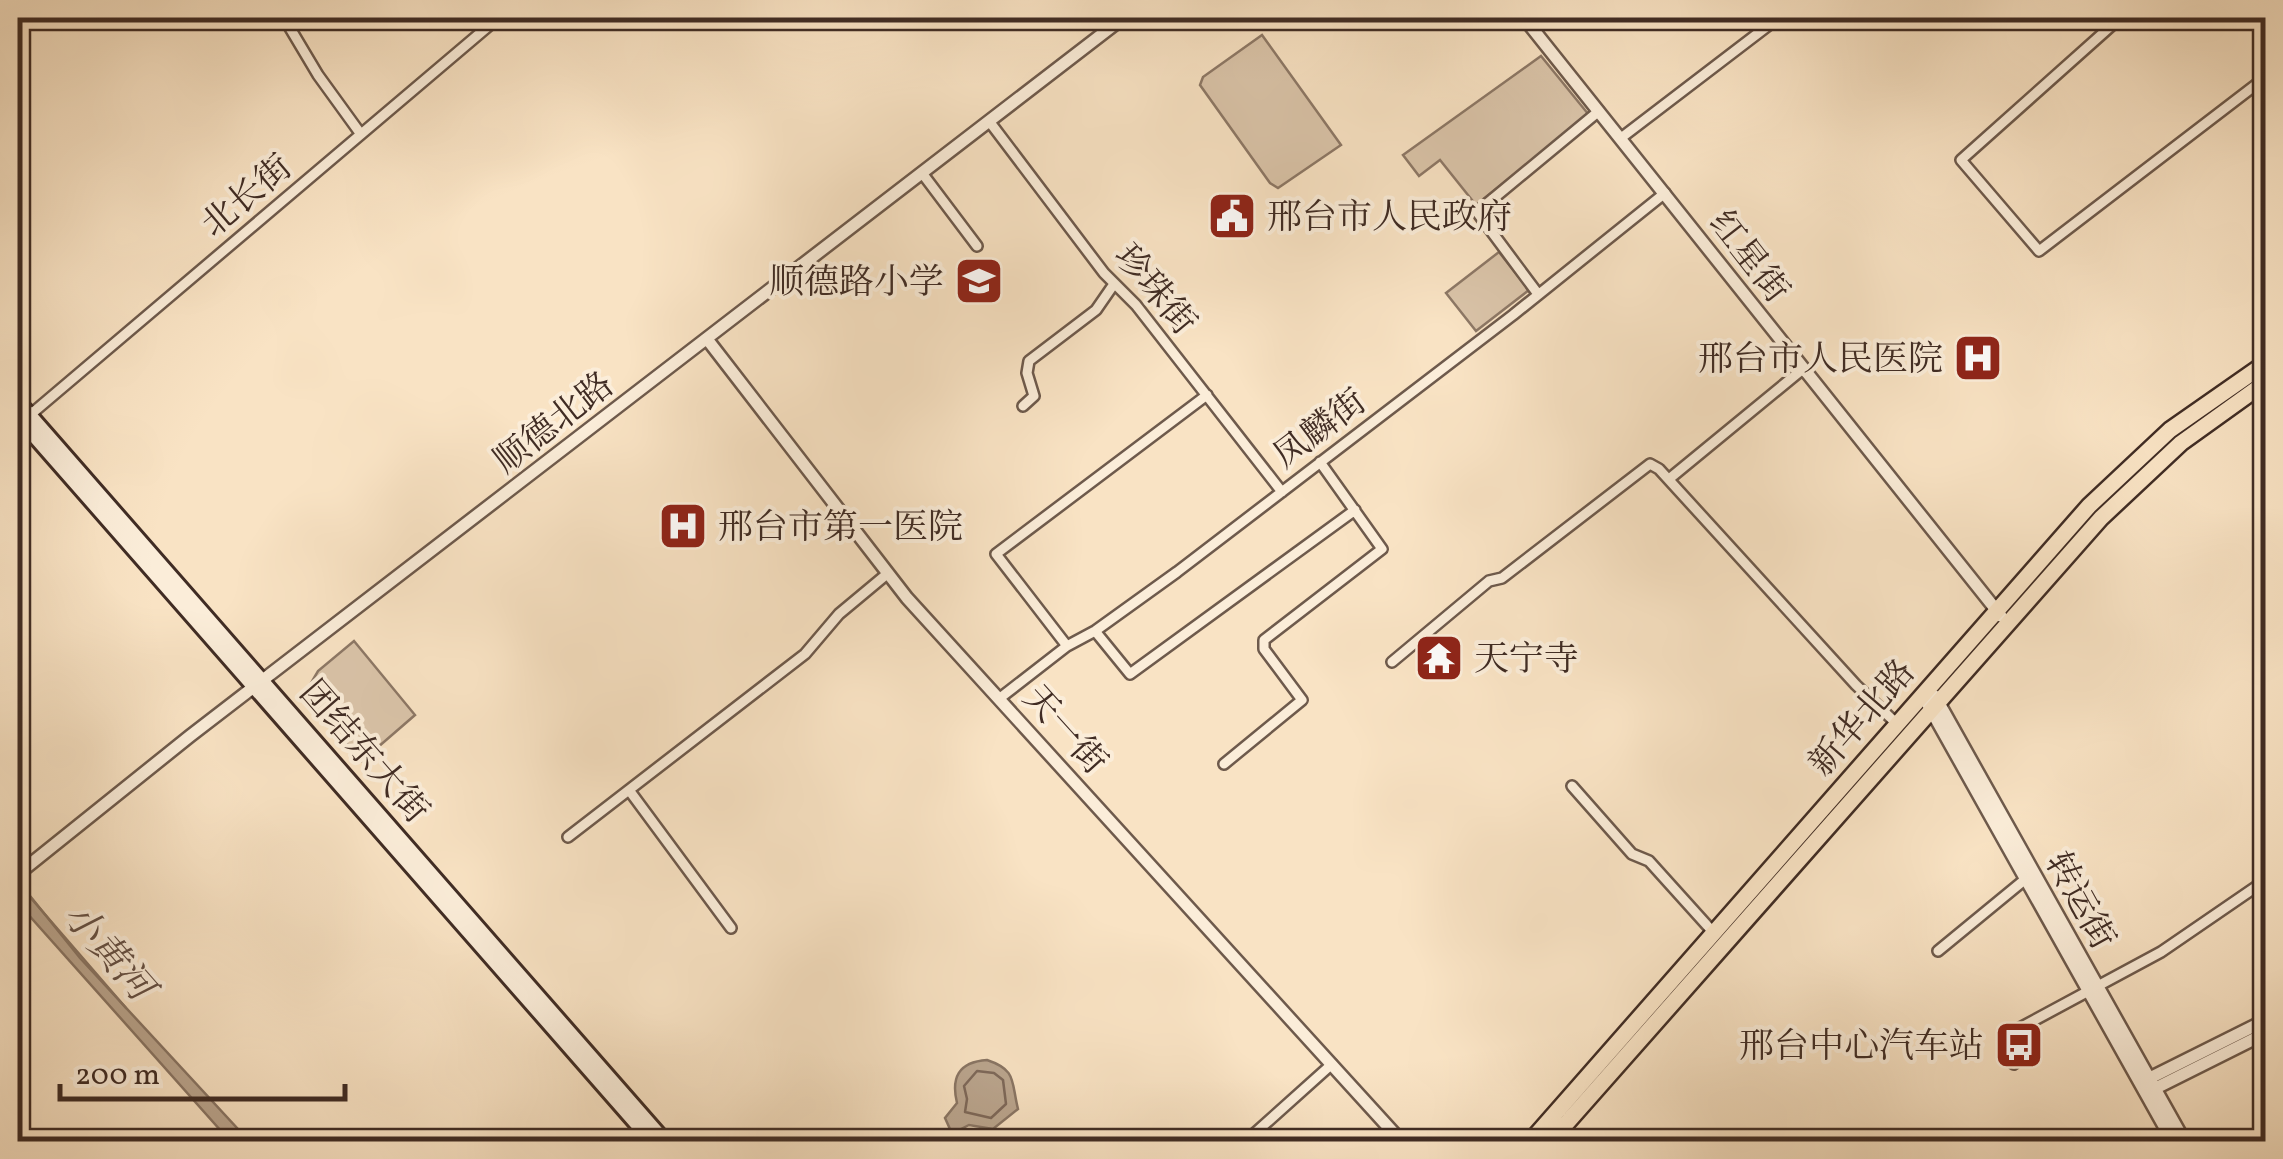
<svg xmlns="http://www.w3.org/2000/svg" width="2283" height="1159" font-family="Vollkorn,'Noto Serif SC',serif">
	<rect width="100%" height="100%" fill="#f9e3c4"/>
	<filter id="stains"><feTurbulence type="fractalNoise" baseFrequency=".002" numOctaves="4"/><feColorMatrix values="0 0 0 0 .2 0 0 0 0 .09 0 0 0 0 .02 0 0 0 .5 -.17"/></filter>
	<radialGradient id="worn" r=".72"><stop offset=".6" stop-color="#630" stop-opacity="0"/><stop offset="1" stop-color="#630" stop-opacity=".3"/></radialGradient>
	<path fill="#dac4a9" stroke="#8d7866" stroke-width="2.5" d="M1262,35L1341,145L1278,188L1270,183L1200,85L1203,77Z
		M1541,56L1589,115L1476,205L1440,160L1419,176L1403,155Z
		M1499,252L1529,290L1476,331L1446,293Z
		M354,641L415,715L362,761L316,708L308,688L318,671Z"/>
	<path fill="#baa58e" stroke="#897564" stroke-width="2.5" d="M18,881L80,958L249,1141H230L18,903Z
		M987,1060C1017,1070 1011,1081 1018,1109L993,1129L969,1125L959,1130L950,1129L945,1118L957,1103C951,1078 958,1062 987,1060Z"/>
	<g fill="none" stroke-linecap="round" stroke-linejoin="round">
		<path stroke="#7d6859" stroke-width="2.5" d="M977,1071L994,1073L1003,1080L1006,1104L991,1118L965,1112L967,1099L964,1086Z"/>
		<path stroke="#897564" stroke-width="2.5" d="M30,897L126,1008"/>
		<g stroke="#6e5a4c" stroke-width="14">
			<path id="minor" d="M284,18L318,75L360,133
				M2120,18L1961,160L2039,251L2266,77
				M989,121L1104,273L1136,305L1282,492
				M1621,138L1778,18
				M922,173L977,246
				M1538,294L1477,212L1599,111
				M1023,406L1034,396L1027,373L1029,361L1096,310L1114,284
				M30,415L498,18
				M1669,479L1804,368
				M1095,631L1130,674L1355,510
				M1067,646L996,554L1207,395
				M1392,662L1489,581L1502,578L1650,464L1659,469L1856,685L1896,723
				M1000,698L1067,646L1095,631L1177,572L1513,315L1665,193
				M1224,764L1302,700L1264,649V640L1382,549L1320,462
				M1572,786L1632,854L1649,861L1713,932
				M629,790L731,928
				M568,837L805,654L839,614L887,574
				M1938,951L2028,877
				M2014,1064L2005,1036L2161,952L2266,880
				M1245,1142L1332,1064"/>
		</g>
		<g stroke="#6e5a4c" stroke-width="16">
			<path id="tertiary" d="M1524,18L2001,616
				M707,339L907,598L1402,1142
				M1922,694L2173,1142
				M1935,696L2185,1142
				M18,874L190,736L1123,18
				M2144,1081L2266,1020
				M2150,1091L2266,1033"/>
		</g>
		<g stroke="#402c24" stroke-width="18">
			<path id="secondary" d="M18,401L666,1142
				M18,418L652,1142"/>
		</g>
		<g stroke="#402c24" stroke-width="20">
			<path id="primary" d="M1530,1142L2089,506L2170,430L2266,363
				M1550,1142L2101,518L2181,443L2266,382"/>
		</g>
		<use href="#minor" stroke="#fbedd9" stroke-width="9"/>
		<use href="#tertiary" stroke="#fbedd9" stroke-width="11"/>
		<use href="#secondary" stroke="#fbedd9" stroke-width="12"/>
		<use href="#primary" stroke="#f9e3c4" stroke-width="15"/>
	</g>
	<defs>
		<g id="civic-square" transform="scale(2.5)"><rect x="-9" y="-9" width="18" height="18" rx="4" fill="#8f2418" stroke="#fbedd9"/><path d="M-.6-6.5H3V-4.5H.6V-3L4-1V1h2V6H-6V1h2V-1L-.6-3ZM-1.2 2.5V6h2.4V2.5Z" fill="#fff"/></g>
		<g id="school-square" transform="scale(2.5)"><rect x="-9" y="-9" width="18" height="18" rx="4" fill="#8f2418" stroke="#fbedd9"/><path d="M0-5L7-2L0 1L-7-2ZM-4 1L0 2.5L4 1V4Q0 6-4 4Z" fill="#fff"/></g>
		<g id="hospital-square" transform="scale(2.5)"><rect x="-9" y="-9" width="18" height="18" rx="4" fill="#8f2418" stroke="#fbedd9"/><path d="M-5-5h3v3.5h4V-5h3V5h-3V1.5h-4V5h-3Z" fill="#fff"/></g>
		<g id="temple-square" transform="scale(2.5)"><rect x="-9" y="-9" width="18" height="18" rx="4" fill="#8f2418" stroke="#fbedd9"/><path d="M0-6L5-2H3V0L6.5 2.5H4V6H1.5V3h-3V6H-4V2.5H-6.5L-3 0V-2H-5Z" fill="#fff"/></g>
		<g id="bus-square" transform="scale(2.5)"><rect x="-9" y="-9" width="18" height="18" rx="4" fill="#8f2418" stroke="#fbedd9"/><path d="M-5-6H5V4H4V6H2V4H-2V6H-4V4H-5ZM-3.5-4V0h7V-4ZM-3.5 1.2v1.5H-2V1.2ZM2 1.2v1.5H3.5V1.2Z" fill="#fff"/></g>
	</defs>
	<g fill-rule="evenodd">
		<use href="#civic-square" x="1232" y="216"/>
		<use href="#school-square" x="979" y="281"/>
		<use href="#hospital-square" x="1978" y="358"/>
		<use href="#hospital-square" x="683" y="526"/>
		<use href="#temple-square" x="1439" y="658"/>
		<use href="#bus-square" x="2019" y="1045"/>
	</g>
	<g text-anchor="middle" stroke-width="8" stroke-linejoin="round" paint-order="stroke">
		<g font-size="35" fill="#402c24" stroke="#fbedd9">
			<text transform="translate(246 195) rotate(-40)" y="12">北长街</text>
			<text transform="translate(1750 256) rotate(52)" y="12">红星街</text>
			<text transform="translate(1156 289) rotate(50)" y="12">珍珠街</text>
			<text transform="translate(553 422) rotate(-38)" y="12">顺德北路</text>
			<text transform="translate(1319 428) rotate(-37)" y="12">凤麟街</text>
			<text transform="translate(1861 717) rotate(-49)" y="12">新华北路</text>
			<text transform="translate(1066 729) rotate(48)" y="12">天一街</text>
			<text transform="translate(365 751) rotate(49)" y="12">团结东大街</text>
			<text transform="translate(2081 900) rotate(61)" y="12">转运街</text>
		</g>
		<g font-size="35" fill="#402c24" stroke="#fbedd9" text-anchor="start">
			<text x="1267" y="228">邢台市人民政府</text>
			<text x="944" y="293" text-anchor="end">顺德路小学</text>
			<text x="1943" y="370" text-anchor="end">邢台市人民医院</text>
			<text x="718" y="538">邢台市第一医院</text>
			<text x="1474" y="670">天宁寺</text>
			<text x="1984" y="1057" text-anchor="end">邢台中心汽车站</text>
		</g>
		<g font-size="38" font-style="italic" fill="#655044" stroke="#fbedd9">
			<text transform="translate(109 951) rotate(49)" y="13">小黄河</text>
		</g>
	</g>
	<rect width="2283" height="1159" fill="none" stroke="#f9e3c4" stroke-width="60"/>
	<rect x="20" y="20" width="2243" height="1119" fill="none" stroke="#402c24" stroke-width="5"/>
	<rect x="30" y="30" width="2223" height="1099" fill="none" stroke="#402c24" stroke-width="2.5"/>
	<path d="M60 1084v15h285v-15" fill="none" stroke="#402c24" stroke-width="5"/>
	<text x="75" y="1084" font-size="30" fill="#402c24" stroke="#fbedd9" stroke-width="8" paint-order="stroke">200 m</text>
	<rect width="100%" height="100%" filter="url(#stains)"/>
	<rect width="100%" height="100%" fill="url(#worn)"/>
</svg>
